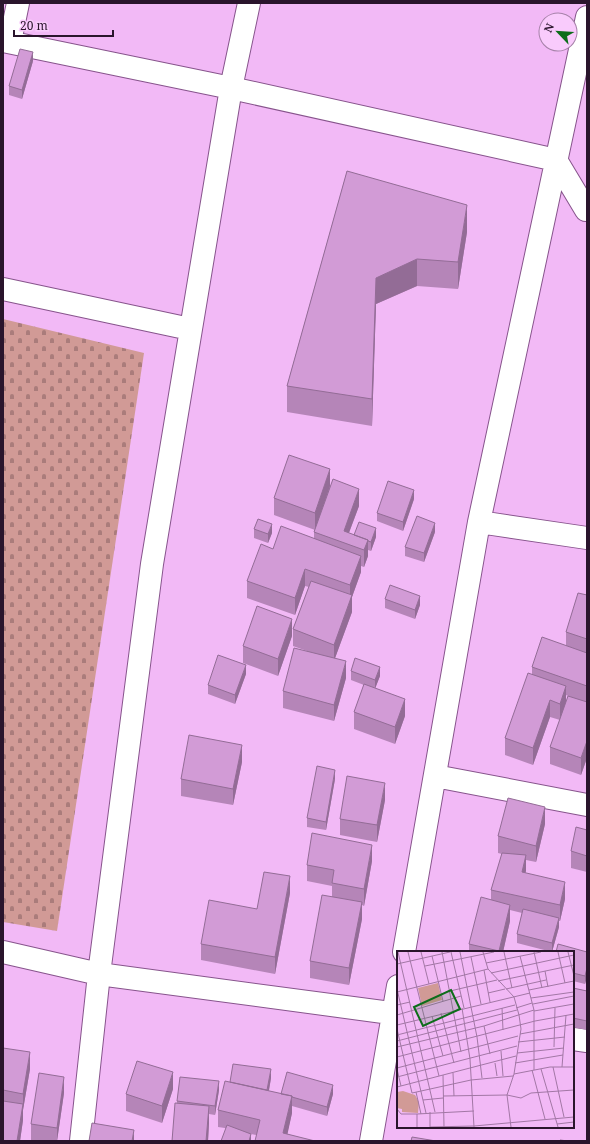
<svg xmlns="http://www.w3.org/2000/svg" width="590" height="1144" font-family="'Noto Serif',serif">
	<defs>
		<pattern id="cemetery-stones" width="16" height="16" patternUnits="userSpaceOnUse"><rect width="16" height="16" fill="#d19a96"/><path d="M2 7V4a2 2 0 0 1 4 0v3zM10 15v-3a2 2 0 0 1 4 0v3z" fill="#aa7c7b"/></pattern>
	</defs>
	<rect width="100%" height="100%" fill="#f2b9f6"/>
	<path fill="url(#cemetery-stones)" d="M3,319L144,353L57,931L3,922Z"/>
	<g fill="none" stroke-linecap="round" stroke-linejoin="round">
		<g stroke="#87548c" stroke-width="24">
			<path id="street" d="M3,41L231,88L556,160L586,210H587
				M10,42L18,3
				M3,289L190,329
				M479,522L587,538
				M435,776L587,805
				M3,952L99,974L398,1014
				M404,952L479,522L587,17
				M573,1039L587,1041
				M81,1141L99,974L152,564L231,88L249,3
				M371,1141L398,986"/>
		</g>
		<use href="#street" stroke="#fff" stroke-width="22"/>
	</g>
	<path fill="#b585b8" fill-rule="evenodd" d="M33,61L22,99L9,95V86Z
		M347,171L467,232L458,289L417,286L376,304L372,426L287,412V386Z
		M330,486L359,506L349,533L354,535L376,537L371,551L368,550V556L364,567L361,566V572L352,597V612L335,658L346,678L334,721L283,708V691L307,651L293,646V629L309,587L305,586L295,615L247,598V581L273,549L314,538V532L315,530L274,515V498Z
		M414,499L403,531L377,521V513Z
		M254,529L272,533L268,543L254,538Z
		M435,532L424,562L405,556V547Z
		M587,595V758L581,775L550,764V747L560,720L550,717L533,765L505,755V738L532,674V667L566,646V632ZM566,695L568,696L566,702Z
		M385,599L420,605L415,619L385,608Z
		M292,636L278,676L243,663V646Z
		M351,671L380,676L375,688L405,716L395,744L354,729V712L364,685L351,680Z
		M246,674L235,704L208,694V685Z
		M242,762L233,805L181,796V779Z
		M335,779L326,830L307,827V818Z
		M385,800L377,842L340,835V819Z
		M545,824L536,862L526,860L525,873L565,899L560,921H559V927L552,952L517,943V934L522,913L510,910V921L503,952H469V944L491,900V890L502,854L498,853V836Z
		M587,830V872L571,868V851Z
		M372,861L364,906L362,905V919L349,985L310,978V961L332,896V886L307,881V865Z
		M290,893L275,974L201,960V944L257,909Z
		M573,952H587V977L585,984L573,981Z
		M573,988L587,991V1030L573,1027Z
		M3,1048L30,1069L23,1110V1120L20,1141H3Z
		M271,1078L269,1091L281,1094H333L327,1116L292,1106V1113L287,1134L256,1135L251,1134V1141L225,1128L218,1127V1110L230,1082Z
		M173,1089L162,1123L126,1111V1094Z
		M219,1090L215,1115L209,1114V1123L208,1141H172L177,1101Z
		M64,1093L57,1141H31V1124Z"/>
	<path fill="#936c96" d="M33,52V61L22,99V90Z
		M467,205V232L458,289V262Z
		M417,259V286L376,304L372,426V399L376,278Z
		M330,469V486L315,530V513Z
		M359,489V506L345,543L344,531Z
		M414,490V499L403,531V522Z
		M435,523V532L424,562V553Z
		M272,524V533L268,543V534Z
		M376,528V537L371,551V542Z
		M368,540V556L364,567V550Z
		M361,556V572L352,597V612L334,661V645L350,601V585Z
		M305,569V586L295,615V598Z
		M420,596V605L415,619V610Z
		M292,619V636L278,676V659Z
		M346,661V678L334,721V705Z
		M246,665V674L235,704V695Z
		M380,667V676L375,689V680Z
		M566,686V703L560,721V704Z
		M405,699V716L395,744V727Z
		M550,700V717L533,765V748Z
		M587,741V758L581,775V758Z
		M242,745V762L233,805V789Z
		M335,770V779L326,830V822Z
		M385,783V800L377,842V825Z
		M545,807V824L536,862V846Z
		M372,845V861L364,906V889Z
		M526,855V871L522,889V872Z
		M290,876V893L275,974V957Z
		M565,882V899L560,921V905Z
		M362,902V919L349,985V968Z
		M510,905V921L503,952H499Z
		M559,918V927L552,952V943Z
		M587,968V977L585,984V976Z
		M30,1052V1069L23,1110V1094Z
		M271,1069V1078L267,1100V1091Z
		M173,1072V1089L162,1123V1106Z
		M64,1077V1093L57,1141V1128Z
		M219,1081V1090L215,1115V1106Z
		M333,1085V1094L327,1116V1107Z
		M292,1096V1113L286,1141L283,1133Z
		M23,1104V1120L20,1141H17Z
		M209,1106V1123L208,1141H206Z
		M134,1130V1141H132Z
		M251,1134V1141H249Z"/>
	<path fill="#d29bd6" stroke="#936c96" d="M20,49L33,52L22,90L9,86Z
		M347,171L467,205L458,262L417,259L376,278L372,399L287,386Z
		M289,455L330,469L315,513L274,498Z
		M333,479L359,489L344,531L368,540L364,550L314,532Z
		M388,481L414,490L403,522L377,513Z
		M417,516L435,523L424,553L405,547Z
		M258,519L272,524L268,534L254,529Z
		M359,522L376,528L371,542L368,541V540L354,535Z
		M281,526L361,556L350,585L305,569L295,598L247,581L261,544L273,549Z
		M311,581L352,595L334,645L293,629Z
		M390,585L420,596L415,610L385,599Z
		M578,593L587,595V639L566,632Z
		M257,606L292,619L278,659L243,646Z
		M542,637L587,653V686L532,667Z
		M294,648L346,661L334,705L283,691Z
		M218,655L246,665L235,695L208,685Z
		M355,658L380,667L375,680L351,671Z
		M528,673L566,686L560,704L550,700L533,748L505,738Z
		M364,684L405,699L395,727L354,712Z
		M568,696L587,702V741L581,758L550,747Z
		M189,735L242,745L233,789L181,779Z
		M317,766L335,770L326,822L307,818Z
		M347,776L385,783L377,825L340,819Z
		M508,798L545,807L536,846L498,836Z
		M576,827L587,830V856L571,851Z
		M312,833L372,845L364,889L332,883L334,870L307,865Z
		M502,853L526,855L522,872L565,882L560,905L491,890Z
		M264,872L290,876L275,957L201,944L209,900L257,909Z
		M322,895L362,902L349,968L310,961Z
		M481,897L510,905L499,951L469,944Z
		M523,909L559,918L552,943L517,934Z
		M558,944L587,952V968L585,976L573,973V952H556Z
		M573,988L587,991V1021L573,1018Z
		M3,1048L30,1052L23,1094L3,1090Z
		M137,1061L173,1072L162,1106L126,1094Z
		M233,1064L271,1069L267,1090L230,1082Z
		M287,1072L333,1085L327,1107L292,1097V1096L281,1094Z
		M39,1073L64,1077L57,1128L31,1124Z
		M180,1077L219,1081L215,1106L177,1101Z
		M225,1081L292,1096L283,1133L315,1141H255L260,1120L218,1110Z
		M3,1101L23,1104L17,1141H3Z
		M175,1103L209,1106L206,1141H172Z
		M92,1123L134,1130L132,1141H89Z
		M227,1125L251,1134L249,1141H221Z
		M412,1137L436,1141H411Z
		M560,1140L568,1141H560Z"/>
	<g transform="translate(397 951)">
		<rect width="177" height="177" fill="#f2b9f6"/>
		<path d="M41,32L45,49L25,55L21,37ZM6,140L18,144L22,151L21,162L5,161V158L0,157V141Z" fill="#d19a96"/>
		<path fill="none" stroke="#a277a5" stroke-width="1" d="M1,1L38,161M11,1L42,125M24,1L32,33M45,1L64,101M54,1L67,57M63,1L80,86L85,127M107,1L115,37M137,1L145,37M161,1L168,32M171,1L177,25M35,5L46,50M123,5L137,59V119M74,6L84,53M89,12L144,1M0,13L53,1M28,15L97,1M87,19L93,51M148,20L151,36M94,22L177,4M101,30L177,14M0,38L29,162M109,38L149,29M132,39L177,30M53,40L100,29M0,41L91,18M91,42L108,38M134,47L177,41M136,53L177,45M0,54L13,51M65,57L73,108L77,176M105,57L106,79M119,57L135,52M137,60L177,53M44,62L57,112M0,64L64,45M35,65L46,105M0,74L133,42M87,75L93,103M0,78L15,142L74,129L116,125M123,83L177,73M0,84L118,54M0,90L120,59M121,91L168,86M0,96L87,75L137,59M157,96L158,57M104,100L106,125M120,102L167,97M0,106L138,70L177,63M98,112L100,125M118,112L166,104M156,116L167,166M165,116L169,64M0,117L121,85M0,118L4,135M144,118L161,176M135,119L148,168M56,122L57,145M117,123L153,116H177M46,124L47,176M0,126L120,95M0,136L119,105M19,141L24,163M46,145L110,144L117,123L124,78L122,64L117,46L91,18L86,1M26,149L46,147M0,158L4,163H20L77,160M33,161V176M20,163V176M160,173L177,171M33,176L77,175L177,166M114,176L110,144L124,147L134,142L177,139"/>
		<path fill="#0d6d1a" fill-opacity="0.15" stroke="#0d6d1a" stroke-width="2" d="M54,39L63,58L26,75L17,56Z"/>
		<rect width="177" height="177" fill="none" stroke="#2a152c" stroke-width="2"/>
	</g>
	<rect width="590" height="1144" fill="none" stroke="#2a152c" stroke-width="8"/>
	<g transform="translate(558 32) rotate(295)"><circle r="19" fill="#f9cbfc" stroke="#a682a9"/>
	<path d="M0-3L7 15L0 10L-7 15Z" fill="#0d6d1a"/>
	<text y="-6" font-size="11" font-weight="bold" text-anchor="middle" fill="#2a152c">N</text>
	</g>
	<path d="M14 30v6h99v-6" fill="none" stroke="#2a152c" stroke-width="2"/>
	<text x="20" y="30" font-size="12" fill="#2a152c" stroke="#f9cbfc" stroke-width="3" paint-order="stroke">20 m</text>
</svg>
